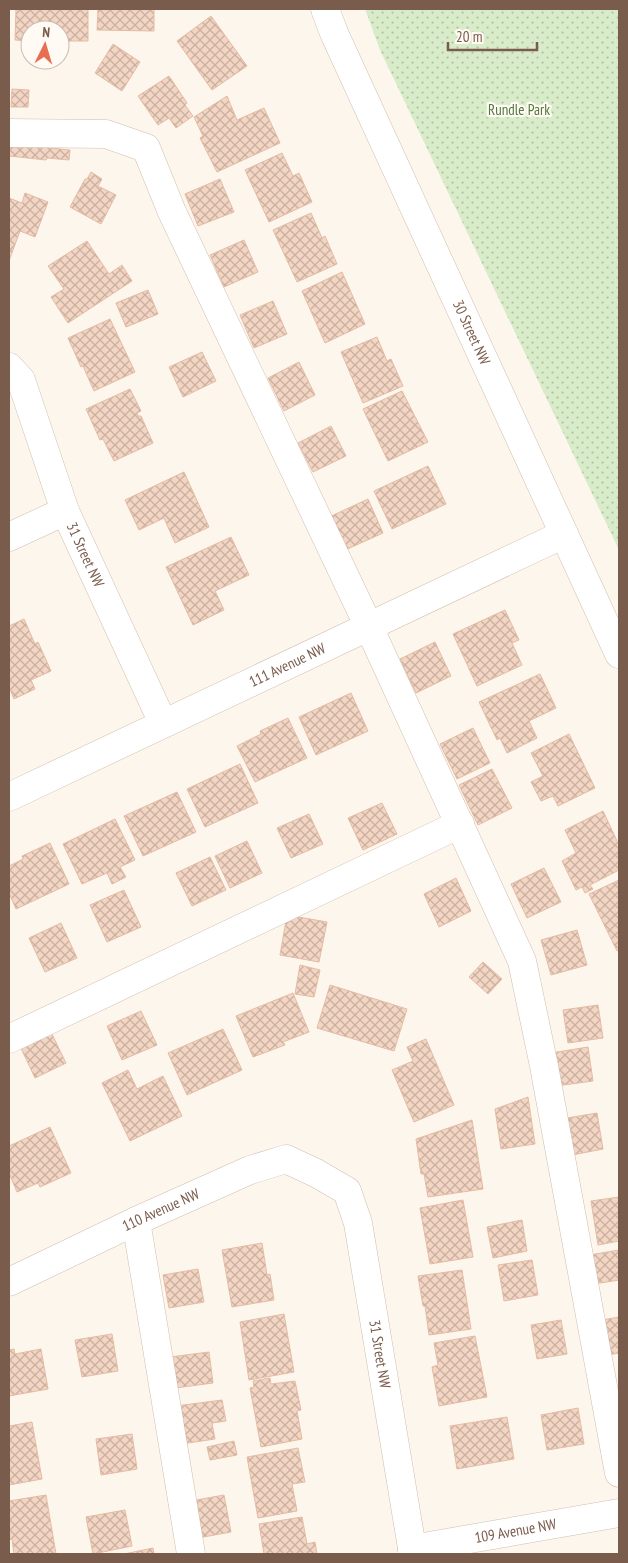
<svg xmlns="http://www.w3.org/2000/svg" width="628" height="1563" font-family="'PT Sans Narrow',sans-serif">
	<defs>
		<pattern id="green-dots" width="8" height="8" patternUnits="userSpaceOnUse" patternTransform="scale(1.25)"><rect width="8" height="8" fill="#d8ecc9"/><path d="M2 2h.1M6 6h.1" fill="none" stroke="#b4c2a5" stroke-width="1.8" stroke-linecap="round"/></pattern>
		<pattern id="building-cross-hatch" width="8" height="8" patternUnits="userSpaceOnUse" patternTransform="scale(1.25)"><rect width="8" height="8" fill="#f3d5c3"/><path d="M0 0l8 8M0 8l8-8" fill="none" stroke="#cab0a1"/></pattern>
	</defs>
	<rect width="100%" height="100%" fill="#fdf6ec"/>
	<path fill="url(#green-dots)" d="M365,9H619V550L380,50Z"/>
	<path fill="url(#building-cross-hatch)" stroke="#e6bba3" d="M16,9H88V41H60V30H30V41L15,40Z
		M98,9H154V31L97,30Z
		M211,16L247,66L212,90L177,41Z
		M113,44L140,62L122,91L95,73Z
		M169,76L187,103L185,105L193,116L176,128L169,118L158,125L138,96Z
		M12,89L29,90L28,107H11Z
		M227,96L237,120L264,108L280,143L217,172L200,138L203,136L194,117Z
		M11,144L70,150L69,160L47,158L46,160L9,156Z
		M282,153L293,176L299,173L312,202L269,222L245,170Z
		M91,172L102,179L98,186L116,195L101,224L70,207L85,179H87Z
		M220,179L234,212L198,226L185,194Z
		M25,193L48,202L35,237L20,231L9,261V198L22,203Z
		M311,213L322,238L325,236L337,264L297,282L273,230Z
		M244,240L258,272L224,287L210,255Z
		M87,241L109,274L122,265L132,281L68,323L51,297L64,289L48,266Z
		M342,272L365,324L325,343L302,291Z
		M148,290L158,314L126,327L116,303Z
		M273,301L287,334L254,348L240,315Z
		M110,319L135,372L94,391L83,366L81,367L68,338Z
		M377,337L387,361L391,359L403,386L363,403L341,352Z
		M202,352L216,381L183,397L169,367Z
		M299,362L315,395L284,411L268,378Z
		M130,389L141,411L137,413L138,416H141L153,443L114,461L103,439L100,440L86,409Z
		M402,391L428,442L388,461L363,409Z
		M331,426L346,456L313,472L298,443Z
		M428,466L446,504L392,529L374,491Z
		M184,472L209,527L175,543L164,518L139,530L125,500Z
		M368,499L383,533L343,551L327,518Z
		M231,537L249,575L215,591L224,610L193,625L166,567Z
		M505,610L519,640L512,643L522,665L477,686L453,634Z
		M24,619L35,644L38,642L51,671L31,680L35,689L14,699L9,687V626Z
		M435,642L451,676L416,693L400,659Z
		M540,674L556,708L529,721L537,738L507,753L500,738L497,740L479,702Z
		M351,693L368,731L316,755L299,717Z
		M288,718L307,758L255,782L237,746L261,734L260,731Z
		M473,728L490,763L457,779L440,744Z
		M569,734L595,788L558,806L553,796L541,801L531,782L543,776L531,753Z
		M240,764L258,803L205,827L187,789Z
		M492,769L512,808L478,825L459,785Z
		M177,792L196,832L143,856L124,816Z
		M382,803L397,834L363,850L348,818Z
		M603,811L619,845V870L590,885L593,889L585,893L582,887L576,890L562,861L576,853L565,830Z
		M309,814L323,844L291,858L277,828Z
		M115,819L135,860L120,867L126,877L112,884L107,873L82,884L63,844Z
		M247,841L262,873L230,888L215,856Z
		M50,843L69,884L16,909L9,893V866L23,859L22,856Z
		M210,857L226,890L192,906L176,873Z
		M544,868L561,902L527,918L511,884Z
		M456,878L471,911L439,927L424,894Z
		M619,880V950L617,951L589,894Z
		M124,890L141,927L107,942L90,905Z
		M287,915L327,922L319,962L280,955Z
		M61,923L77,958L45,972L29,938Z
		M577,930L587,965L551,975L541,940Z
		M483,962L502,979L488,994L469,977Z
		M300,965L320,970L314,997L295,994Z
		M330,985L407,1009L394,1051L317,1028Z
		M293,993L309,1032L283,1042L285,1045L253,1057L236,1016Z
		M598,1005L603,1038L568,1043L563,1010Z
		M141,1011L157,1045L122,1060L107,1026Z
		M223,1029L242,1070L187,1095L168,1053Z
		M50,1030L66,1063L35,1078L19,1044Z
		M426,1039L454,1105L414,1122L392,1070L413,1061L407,1047Z
		M588,1047L593,1081L556,1086L551,1053Z
		M128,1070L137,1089L163,1076L182,1116L130,1141L102,1083Z
		M528,1097L535,1144L501,1149L495,1109Z
		M597,1113L603,1149L567,1156L561,1119Z
		M472,1120L483,1189L428,1197L424,1174H421L416,1139Z
		M50,1127L71,1173L40,1187L38,1183L17,1192L9,1173V1146Z
		M619,1197V1241L598,1245L591,1201Z
		M463,1200L473,1257L430,1264L420,1208Z
		M522,1220L527,1251L493,1258L487,1227Z
		M262,1243L267,1275L270,1274L274,1300L232,1307L222,1250Z
		M619,1250V1280L588,1285L584,1256Z
		M532,1260L538,1295L504,1301L498,1265Z
		M198,1269L204,1302L169,1308L163,1275Z
		M462,1270L471,1329L429,1335L425,1306H423L418,1276Z
		M284,1314L294,1372L249,1380L240,1322Z
		M619,1317V1353L603,1356L597,1321Z
		M561,1320L567,1354L537,1359L531,1325Z
		M112,1334L118,1371L82,1377L75,1340Z
		M475,1336L487,1397L439,1406L432,1367L438,1365L434,1343Z
		M14,1349L15,1354L41,1349L48,1389L9,1396V1350Z
		M209,1352L213,1383L175,1388L170,1357Z
		M270,1378L271,1384L295,1381L301,1410L297,1411L302,1439L261,1447L250,1388L254,1387L253,1381Z
		M222,1400L226,1421L212,1423L215,1439L181,1444L176,1406Z
		M578,1408L584,1444L547,1450L541,1415Z
		M507,1417L514,1459L457,1469L450,1426Z
		M32,1422L42,1479L9,1485V1426Z
		M132,1434L137,1469L101,1475L96,1439Z
		M234,1441L237,1455L210,1460L207,1447Z
		M298,1448L305,1482L292,1484L297,1511L258,1518L247,1457Z
		M46,1495L56,1554H14L12,1539L9,1540V1501Z
		M224,1495L231,1532L198,1538L191,1501Z
		M125,1510L132,1546L93,1554L86,1517Z
		M302,1517L307,1544L315,1542L317,1554H264L259,1524Z
		M153,1548L154,1554H124Z"/>
	<g fill="none" stroke-linecap="round" stroke-linejoin="round">
		<g stroke="#d1beb0" stroke-width="29">
			<g id="minor">
				<path id="s1" d="M325,9L334,33L619,654"/>
				<path d="M9,133L106,134L146,148L172,212L369,627L522,961L544,1066L619,1473"/>
				<path id="s2" d="M9,367L21,380L65,511L163,723"/>
				<path d="M9,537L65,511"/>
				<path id="s3" d="M9,797L564,534"/>
				<path d="M9,1039L460,824"/>
				<path d="M136,1221L191,1554"/>
				<path id="s4" d="M9,1282L136,1221L250,1170L286,1159L316,1173L347,1191L358,1223L413,1554"/>
				<path id="s5" d="M412,1549L619,1513"/>
			</g>
		</g>
		<use href="#minor" stroke="#fff" stroke-width="28"/>
	</g>
	<g text-anchor="middle" stroke-width="4.5" stroke-linejoin="round" paint-order="stroke">
		<g font-size="15" fill="#537a41" stroke="#fffaf3">
			<text x="519" y="115">Rundle Park</text>
		</g>
		<g font-size="15" fill="#7a5c4d" stroke="#fffaf3">
			<text dy="5" stroke="none"><textPath href="#s1" startOffset="355">30 Street NW</textPath></text>
			<text dy="5" stroke="none"><textPath href="#s2" startOffset="204">31 Street NW</textPath></text>
			<text dy="5" stroke="none"><textPath href="#s3" startOffset="308">111 Avenue NW</textPath></text>
			<text dy="5" stroke="none"><textPath href="#s4" startOffset="168">110 Avenue NW</textPath></text>
			<text dy="5" stroke="none"><textPath href="#s4" startOffset="539">31 Street NW</textPath></text>
			<text dy="5" stroke="none"><textPath href="#s5" startOffset="105">109 Avenue NW</textPath></text>
		</g>
	</g>
	<rect width="628" height="1563" fill="none" stroke="#7a5c4d" stroke-width="20"/>
	<g transform="translate(45 45) rotate(5)"><circle r="24" fill="#fffaf3" stroke="#cabbb1"/>
	<path d="M0-4L9 19L0 12L-9 19Z" fill="#e76f51"/>
	<text y="-8" font-size="14" font-weight="bold" text-anchor="middle" fill="#7a5c4d">N</text>
	</g>
	<path d="M448 42v8h89v-8" fill="none" stroke="#7a5c4d" stroke-width="2.5"/>
	<text x="456" y="42" font-size="15" fill="#7a5c4d" stroke="#fffaf3" stroke-width="4" paint-order="stroke">20 m</text>
</svg>
